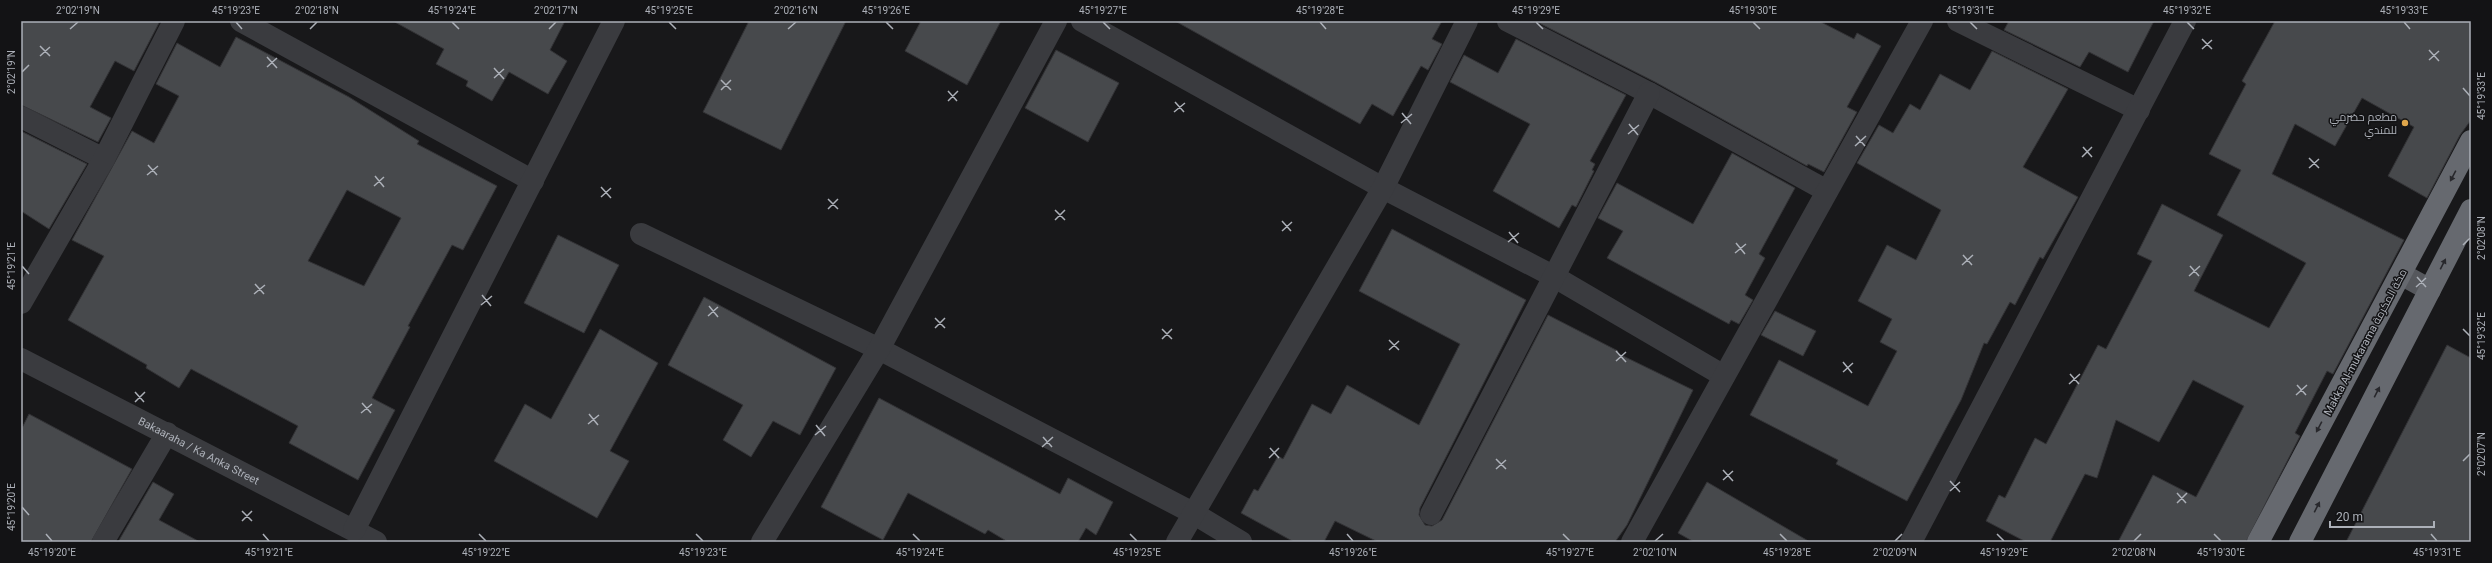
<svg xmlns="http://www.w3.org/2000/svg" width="2492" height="563" font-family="Roboto,Cairo,sans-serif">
	<rect width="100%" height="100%" fill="#18181a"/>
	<path fill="#47494c" stroke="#333336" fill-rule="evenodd" d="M21,21H160L134,71L115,61L90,107L111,118L98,142L21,105Z
		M393,21H565L550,50L567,61L548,94L509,72L492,101L466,86L468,81L436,64L444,49Z
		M749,21H846L781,150L703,112Z
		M921,21H1001L967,85L905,51Z
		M1175,21H1442L1432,39L1442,44L1428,70L1421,66L1393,116L1372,104L1360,124Z
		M1535,21H1819L1854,39L1857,33L1881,46L1847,107L1857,112L1824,172L1808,164L1807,166L1655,82Z
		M2009,21H2154L2128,72L2089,52L2080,67L2004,30Z
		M2275,21H2471V120L2460,135L2427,198L2388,176L2414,127L2362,98L2335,146L2295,124L2272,174L2404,240L2333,374L2327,371L2295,433L2300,436L2246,542H2118L2153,475L2196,497L2244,406L2193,380L2159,442L2116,420L2097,478L2085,474L2050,542H2026L1986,521L1999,495L2005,498L2035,438L2046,444L2098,345L2106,349L2152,261L2137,254L2162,204L2223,235L2194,291L2269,328L2306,263L2217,215L2241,170L2209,154L2246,84L2242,81Z
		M236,37L349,97L419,141L417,144L497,186L463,250L452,245L408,326L410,327L372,398L395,410L358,480L289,443L298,426L191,369L179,388L146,368L147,365L68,320L104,256L72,240L132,131L154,143L179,96L156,84L177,43L220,67ZM347,190L401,218L364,286L308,261Z
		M1516,39L1626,95L1590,161L1595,164L1592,170L1594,171L1576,207L1572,205L1559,228L1493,191L1530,124L1450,82L1464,55L1498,73Z
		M1056,50L1119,83L1088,142L1025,108Z
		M1992,51L2068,89L2023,167L2078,197L2043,259L2040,257L2015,305L2010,302L1987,344L1984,343L1961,400L1907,501L1836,464L1838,460L1750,415L1779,360L1868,406L1897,351L1880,342L1892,319L1858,301L1887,245L1916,260L1941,210L1857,163L1879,125L1893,133L1910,104L1920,110L1940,74L1970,90Z
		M21,131L87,164L49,229L21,211Z
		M1732,153L1795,188L1759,254L1765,258L1745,295L1753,300L1739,324L1731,320L1729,324L1607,258L1623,231L1598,218L1617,183L1693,224Z
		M1392,229L1526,300L1420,508L1419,515L1425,525L1432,526L1442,520L1548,315L1618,351L1617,353L1693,390L1627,525L1615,542H1378L1335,521L1324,542H1294L1241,513L1254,489L1258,491L1278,456L1283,459L1312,404L1331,414L1347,385L1419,425L1460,344L1359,291Z
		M558,235L619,265L584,333L524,303Z
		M704,297L836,368L800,435L773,421L751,457L723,440L743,405L668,365Z
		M1775,311L1816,331L1803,356L1761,335Z
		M600,329L658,363L610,451L629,461L597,518L494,461L525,404L551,419Z
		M2447,345L2471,358V542H2346Z
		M879,398L1060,494L1068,478L1113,502L1096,535L1086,528L1078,542H1008L988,530L985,534L908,493L883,540L821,507Z
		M29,414L132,469L91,542H21V430Z
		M153,482L174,494L159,520L200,542H118Z
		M1707,482L1810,542H1694L1678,533Z"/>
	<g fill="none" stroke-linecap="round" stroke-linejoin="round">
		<g stroke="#3a3b3f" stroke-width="22">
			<path d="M241,21L533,181"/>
			<path d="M1082,21L1383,188L1553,276L1724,376"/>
			<path d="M1508,21L1649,93L1827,191"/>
			<path d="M1958,21L2139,110"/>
			<path d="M21,117L104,159"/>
			<path d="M641,234L879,349L1193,513L1241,542"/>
			<path d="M21,303L104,159L174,21"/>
			<path id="s1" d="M21,359L376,542"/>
			<path d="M1431,514L1649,93"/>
			<path d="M354,530L614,21"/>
			<path d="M103,542L167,433"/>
			<path d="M762,542L879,349L1056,21"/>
			<path d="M1177,542L1383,188L1467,21"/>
			<path d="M1632,542L1922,21"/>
			<path d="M1911,542L2185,21"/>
		</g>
		<path stroke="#56585d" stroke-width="22" d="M2401,274L2430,290"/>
		<path stroke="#66696f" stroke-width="22" d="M2258,542L2471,141
			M2300,542L2471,210"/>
	</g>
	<defs><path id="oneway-solid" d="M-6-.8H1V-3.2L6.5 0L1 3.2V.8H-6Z"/></defs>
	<g fill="#28282c">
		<use href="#oneway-solid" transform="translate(2453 176) rotate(118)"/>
		<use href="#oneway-solid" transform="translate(2443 264) rotate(-63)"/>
		<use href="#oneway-solid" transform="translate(2377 392) rotate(-63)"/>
		<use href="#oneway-solid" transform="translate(2319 427) rotate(118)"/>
		<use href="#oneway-solid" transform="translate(2317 507) rotate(-63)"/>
	</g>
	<path fill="none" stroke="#acb0b8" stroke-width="1.5" d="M236,22L242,29M452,22L459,29M669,22L676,29M886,22L893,29M1103,22L1110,29M1320,22L1326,29M1536,22L1543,29M1753,22L1760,29M1970,22L1977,29M2187,22L2194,29M2404,22L2410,29M70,29L78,22M310,29L317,22M549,29L556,22M788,29L796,22M2202,39L2212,49M40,46L50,56M2202,49L2212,40M2429,50L2439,61M40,56L50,47M267,57L277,68M2429,60L2439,51M267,67L277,58M494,68L504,79M22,72L29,65M494,78L504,69M721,80L731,90M2463,88L2470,96M721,90L731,80M948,91L957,101M948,101L958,91M1175,102L1184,112M1174,112L1185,103M1402,113L1411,124M1401,123L1412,114M1629,124L1638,135M1628,134L1639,125M1856,136L1865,146M1855,146L1866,136M2083,147L2092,157M2082,157L2092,147M2309,158L2319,168M148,165L157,175M2309,168L2319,159M147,175L158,166M375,176L384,187M374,186L384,177M601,187L611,198M601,197L611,188M828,199L838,209M828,209L838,199M1055,210L1065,220M1055,220L1065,210M1282,221L1291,231M1282,231L1292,222M1509,232L1518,243M1508,242L1519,233M1736,243L1745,254M2463,245L2470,238M1735,253L1746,244M1963,255L1972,265M1962,265L1973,255M22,266L29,274M2190,266L2199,276M2189,276L2200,266M2417,277L2426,287M255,284L264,294M2416,287L2426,278M254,294L265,285M482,295L491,306M481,305L492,296M709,306L718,317M708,316L718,307M935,318L945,328M935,328L945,318M1162,329L1172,339M2463,329L2470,336M1162,339L1172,329M1389,340L1399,350M1389,350L1399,341M1616,351L1626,362M1616,361L1626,352M1843,362L1852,373M1843,372L1853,363M2070,374L2079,384M2069,384L2080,374M2297,385L2306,395M135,392L144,402M2296,395L2307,385M135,402L145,392M362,403L371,413M361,413L372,404M589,414L598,425M588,424L599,415M816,425L825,436M815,435L826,426M1043,437L1052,447M1042,447L1053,437M1270,448L1279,458M1269,458L1279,448M1496,459L1506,469M2463,461L2470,454M1496,469L1506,460M1723,470L1733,481M1723,480L1733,471M1950,481L1960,492M1950,491L1960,482M2177,493L2186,503M2177,503L2187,493M22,507L29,515M242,511L252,521M242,521L252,511M46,534L52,541M263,534L269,541M479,534L486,541M696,534L703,541M913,534L920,541M1130,534L1137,541M1347,534L1353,541M1563,534L1570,541M1780,534L1787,541M1997,534L2004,541M2214,534L2221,541M2431,534L2437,541M1655,541L1663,534M1895,541L1902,534M2134,541L2141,534"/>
	<circle fill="#dfa64b" stroke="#131315" stroke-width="1.5" cx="2405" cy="123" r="4"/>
	<g text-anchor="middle" stroke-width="3" stroke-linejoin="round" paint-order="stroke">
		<g font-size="11" fill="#acb0b8" stroke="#131315" text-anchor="end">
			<text x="2397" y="121">مطعم حضرمي<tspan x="2397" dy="13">للمندي</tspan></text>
		</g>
		<g font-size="11" fill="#acb0b8" stroke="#131315">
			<text transform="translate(2365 342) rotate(-62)" y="4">Makka Al-mukarama مكة المكرمة</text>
			<text dy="4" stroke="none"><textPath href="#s1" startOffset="200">Bakaaraha / Ka Anka Street</textPath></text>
		</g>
	</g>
	<rect width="2492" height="563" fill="none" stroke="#131315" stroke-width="44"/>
	<path d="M2330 521v6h104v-6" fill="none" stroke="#acb0b8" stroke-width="2"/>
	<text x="2336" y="521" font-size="12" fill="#acb0b8" stroke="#131315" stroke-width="3" paint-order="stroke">20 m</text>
	<rect x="22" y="22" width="2448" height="519" fill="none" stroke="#acb0b8" stroke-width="1.5"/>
	<g font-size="10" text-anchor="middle" fill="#acb0b8">
		<text x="78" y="14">2°02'19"N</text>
		<text x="236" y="14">45°19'23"E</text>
		<text x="317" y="14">2°02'18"N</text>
		<text x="452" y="14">45°19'24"E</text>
		<text x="556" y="14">2°02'17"N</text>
		<text x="669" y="14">45°19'25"E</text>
		<text x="796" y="14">2°02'16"N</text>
		<text x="886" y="14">45°19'26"E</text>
		<text x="1103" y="14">45°19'27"E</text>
		<text x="1320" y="14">45°19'28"E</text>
		<text x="1536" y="14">45°19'29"E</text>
		<text x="1753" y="14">45°19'30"E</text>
		<text x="1970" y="14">45°19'31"E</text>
		<text x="2187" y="14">45°19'32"E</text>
		<text x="2404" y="14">45°19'33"E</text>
		<text transform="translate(11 72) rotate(-90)" y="4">2°02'19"N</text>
		<text transform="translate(2481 96) rotate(-90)" y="4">45°19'33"E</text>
		<text transform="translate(2481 238) rotate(-90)" y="4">2°02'08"N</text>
		<text transform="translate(11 266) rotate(-90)" y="4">45°19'21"E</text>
		<text transform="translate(2481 336) rotate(-90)" y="4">45°19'32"E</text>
		<text transform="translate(2481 454) rotate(-90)" y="4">2°02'07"N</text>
		<text transform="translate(11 507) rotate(-90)" y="4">45°19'20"E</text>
		<text x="52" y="556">45°19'20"E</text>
		<text x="269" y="556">45°19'21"E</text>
		<text x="486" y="556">45°19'22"E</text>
		<text x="703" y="556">45°19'23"E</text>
		<text x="920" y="556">45°19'24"E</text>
		<text x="1137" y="556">45°19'25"E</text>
		<text x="1353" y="556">45°19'26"E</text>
		<text x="1570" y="556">45°19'27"E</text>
		<text x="1655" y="556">2°02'10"N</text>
		<text x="1787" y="556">45°19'28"E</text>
		<text x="1895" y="556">2°02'09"N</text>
		<text x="2004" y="556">45°19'29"E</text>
		<text x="2134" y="556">2°02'08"N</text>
		<text x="2221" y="556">45°19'30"E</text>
		<text x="2437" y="556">45°19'31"E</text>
	</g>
</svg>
